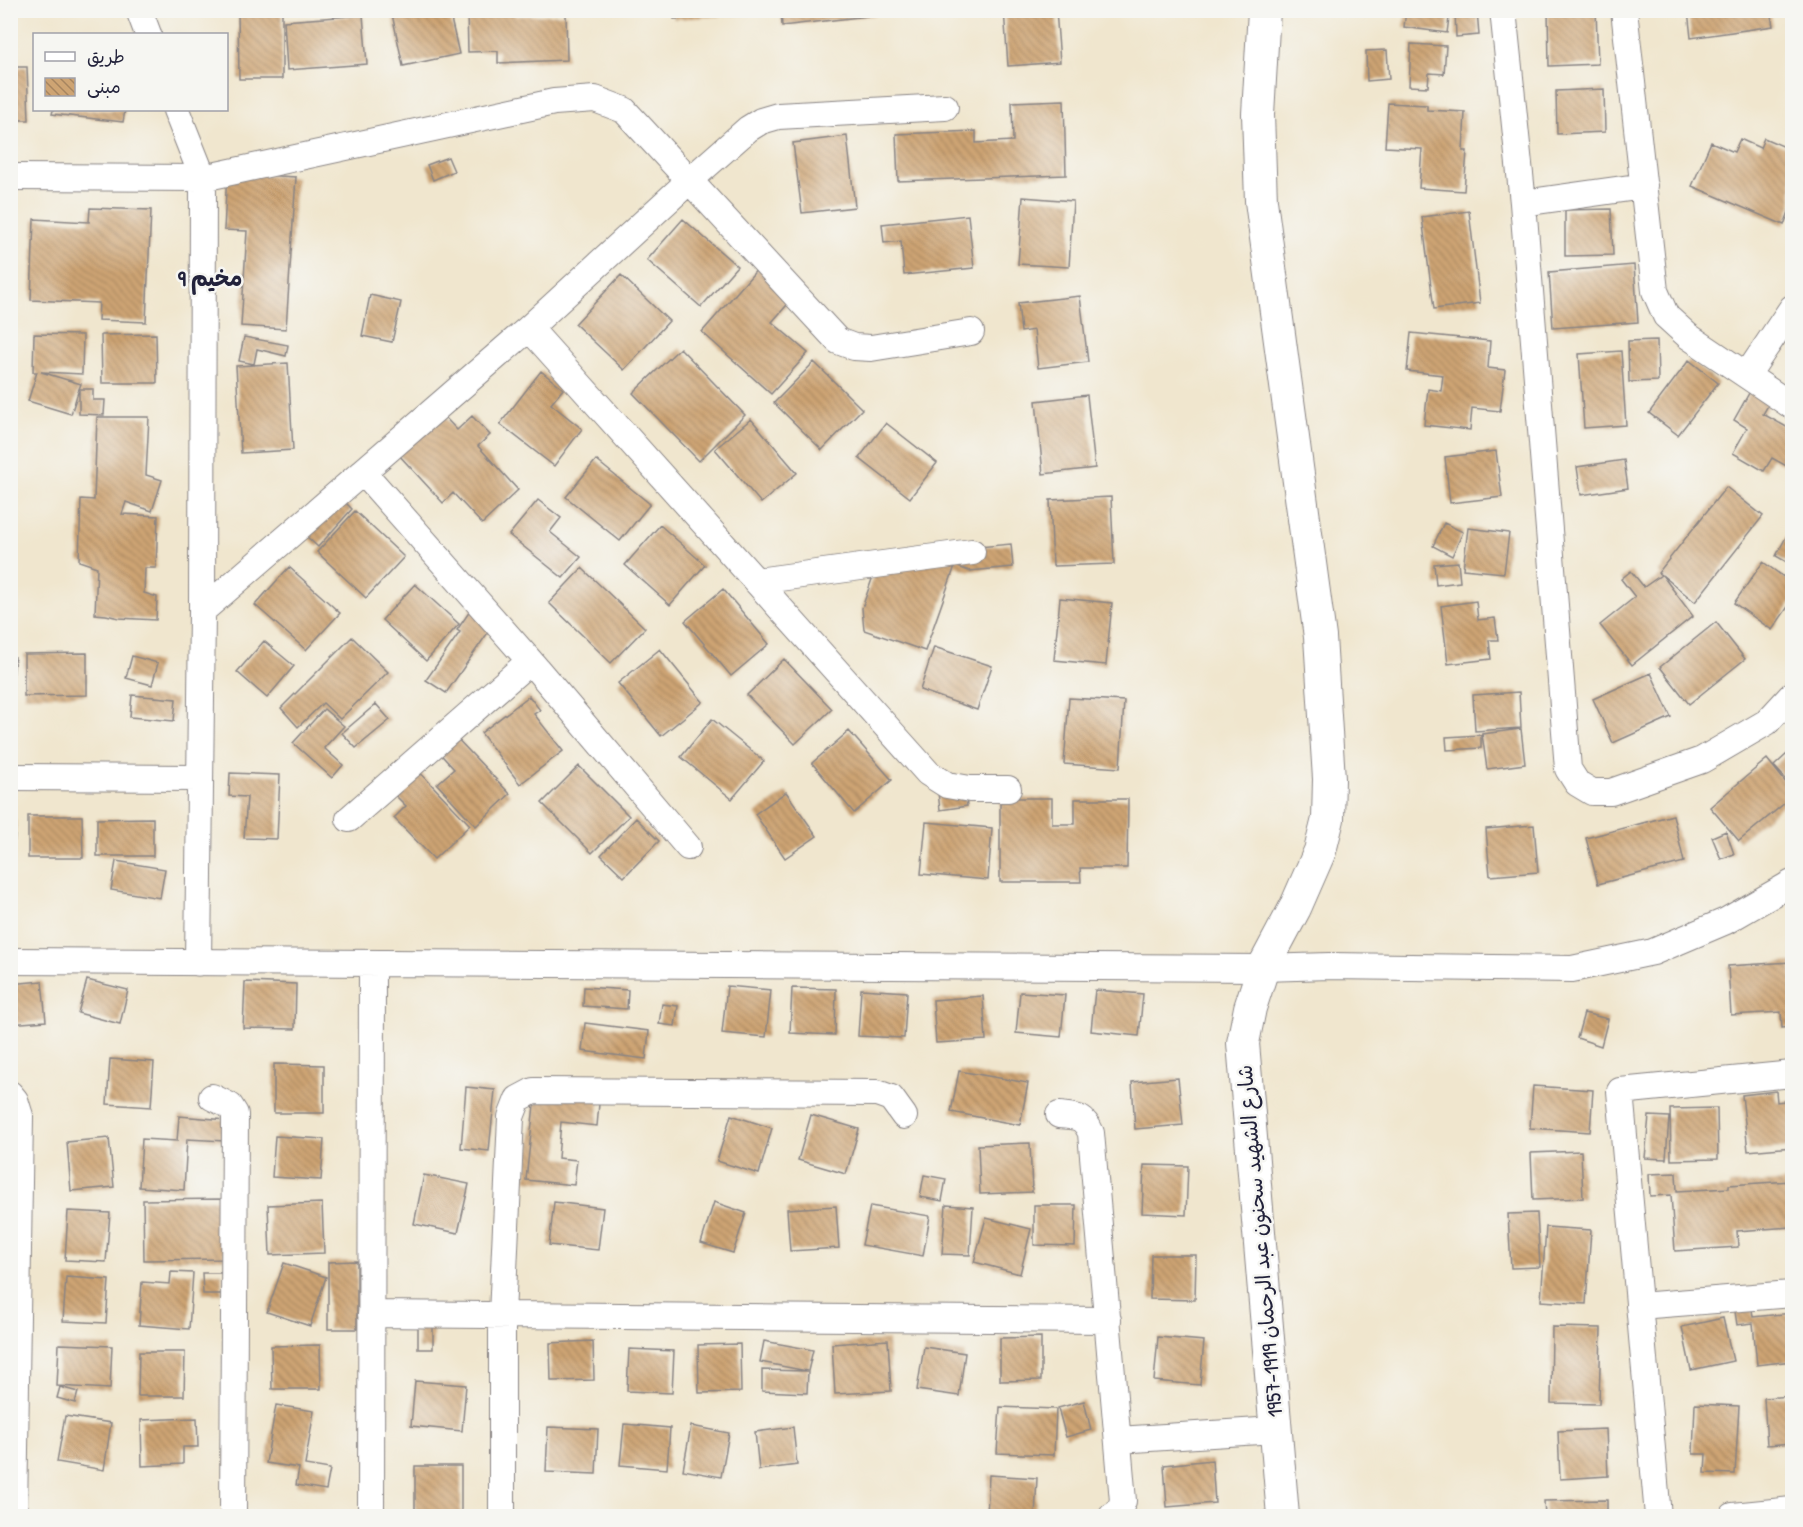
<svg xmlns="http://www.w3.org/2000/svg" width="1803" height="1527" font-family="'Patrick Hand','Playpen Sans Arabic',sans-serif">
	<defs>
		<pattern id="building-back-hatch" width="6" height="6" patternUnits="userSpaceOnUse" patternTransform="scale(1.5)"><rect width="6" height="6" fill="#cea473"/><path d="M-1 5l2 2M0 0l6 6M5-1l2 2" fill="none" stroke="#a78560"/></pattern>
	</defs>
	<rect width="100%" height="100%" fill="#f6f6f2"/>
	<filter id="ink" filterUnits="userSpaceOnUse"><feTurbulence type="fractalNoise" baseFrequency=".0167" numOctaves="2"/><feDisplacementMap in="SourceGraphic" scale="12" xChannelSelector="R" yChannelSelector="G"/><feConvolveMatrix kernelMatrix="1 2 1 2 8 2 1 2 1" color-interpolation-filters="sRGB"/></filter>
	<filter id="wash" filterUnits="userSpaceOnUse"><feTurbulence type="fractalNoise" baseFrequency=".008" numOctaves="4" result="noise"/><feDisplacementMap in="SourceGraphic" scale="24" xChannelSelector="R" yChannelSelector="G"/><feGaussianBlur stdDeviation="1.35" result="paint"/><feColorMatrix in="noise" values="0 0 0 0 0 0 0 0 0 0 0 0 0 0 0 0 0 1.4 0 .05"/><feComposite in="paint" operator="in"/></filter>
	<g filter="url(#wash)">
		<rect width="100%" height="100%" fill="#f0e6ce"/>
		<g id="blocks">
			<path fill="url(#building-back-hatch)" d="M409,10H449L459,54L403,66L392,14Z
				M467,10H515V16L566,14L567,60L498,63V51L468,52Z
				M673,10H768V13L674,19Z
				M781,10H876V15L782,26Z
				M1004,10H1056L1060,62L1008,66Z
				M1406,10H1450L1447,33L1404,27Z
				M1455,10H1477L1479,35L1456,37Z
				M1548,10H1596L1598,64L1549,66Z
				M1688,10H1770L1773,26L1691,38Z
				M238,11H282V79H239Z
				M363,15L367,64L287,70L284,21Z
				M1411,44L1446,46L1444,74L1429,73L1428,87L1409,86Z
				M1387,50L1389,79L1367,81L1366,51Z
				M10,67H27L29,120H10Z
				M1604,89L1605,132L1557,134L1556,91Z
				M1064,100L1066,175L898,181L896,134L976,131V143L1013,141L1012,102Z
				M1388,103L1427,105V110L1465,112L1463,151H1467L1464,191L1419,188L1422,149L1385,147Z
				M53,110H125L123,122L52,114Z
				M847,136L855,207L802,213L793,143Z
				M1764,138L1792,150V204L1784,225L1692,186L1711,142L1734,152L1740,139L1760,148Z
				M448,157L454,171L433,180L427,165Z
				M227,173L296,177L286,329L241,326L247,231L224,230Z
				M1023,197L1073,201L1069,267L1018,264Z
				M90,208L151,210L146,322L98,320L99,303L31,300L34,219L89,222Z
				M1611,209L1613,255L1565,256V210Z
				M1469,211L1480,303L1434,309L1422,217Z
				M968,215L974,268L904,275L901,241L884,243L882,224Z
				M683,219L737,266L701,307L647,260Z
				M767,258L801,289L772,322L808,353L771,394L702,332Z
				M1634,265L1638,322L1553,328L1549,272Z
				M621,275L669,321L624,370L575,324Z
				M370,295L401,302L392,342L362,336Z
				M1080,296L1088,362L1038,368L1034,330L1021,332L1018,303Z
				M1411,333L1490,341L1488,368L1505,370L1500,411L1472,408L1470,430L1424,425L1428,389L1441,391L1443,375L1407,371Z
				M34,334L83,335L82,374L41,372L81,384L79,389H93V400H105L104,415L79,414V389L71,414L28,401L37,372H33Z
				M156,334L157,383H102L101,335Z
				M244,337L288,345L286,356L257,349L254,364L239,361Z
				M1657,340L1658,381L1629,382L1628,341Z
				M680,348L745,415L699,461L633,393Z
				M1621,351L1626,425L1584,428L1579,354Z
				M1689,360L1718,383L1678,435L1649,413Z
				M814,362L862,409L822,450L774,403Z
				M288,363L293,450L241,453L236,366Z
				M541,371L563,389L551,404L582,429L554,466L500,424Z
				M1757,379L1777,390L1763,414L1792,430V469L1772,458L1764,471L1733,453L1747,428L1734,420Z
				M1087,395L1095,468L1043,474L1036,401Z
				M441,413L457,430L472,416L490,435L478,446L518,490L482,524L453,493L443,503L398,454Z
				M97,417H149L146,475L162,480L152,511L126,502L122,514L158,516L156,568H145L144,593L157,597L156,620L119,618L106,615L95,614L97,567L79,561L81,499L94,500Z
				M751,419L797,473L761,503L715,449Z
				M886,423L937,463L910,498L859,458Z
				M1496,451L1502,497L1450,503L1445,457Z
				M596,460L650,504L620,541L566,497Z
				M1624,460L1628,488L1581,495L1577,467Z
				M1726,487L1763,516L1695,602L1662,575L1693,616L1632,665L1600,625L1635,597L1621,579L1631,571L1644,587L1661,575L1658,573Z
				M1111,497L1114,564L1053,566L1050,500Z
				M341,498L352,509L318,547L306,536Z
				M538,500L561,518L550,532L581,557L563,578L509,535Z
				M355,511L404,557L366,598L317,552Z
				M1444,523L1463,532L1452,556L1433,546Z
				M660,525L705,565L670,605L625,565Z
				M1792,526V565L1776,556Z
				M1468,528L1509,533L1504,573L1463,569Z
				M1011,544L1013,567L969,571L955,566L925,651L864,630L862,608L880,556Z
				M1458,562L1460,582L1436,585L1434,564Z
				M1763,562L1792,583V601L1772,630L1734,603Z
				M289,567L340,613L306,650L255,605Z
				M582,568L645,628L611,663L549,603Z
				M415,584L459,624L426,661L382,620Z
				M723,589L769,644L731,676L685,621Z
				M1060,598L1112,603L1106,665L1054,660Z
				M1476,601L1478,620L1495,618L1498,640H1489L1491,659L1448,664L1441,606Z
				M472,608L494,624L446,693L426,680L460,632L457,630Z
				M1716,622L1745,659L1689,704L1660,667Z
				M352,637L388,672L340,719L323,703L298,727L281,708Z
				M264,641L294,666L267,698L237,672Z
				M934,647L992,666L977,710L920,690Z
				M660,649L703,702L661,736L618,683Z
				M87,653V695L24,696V654Z
				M132,656L158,663L152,685L126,678Z
				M10,657H15L12,688H10Z
				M784,659L832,709L795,744L747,695Z
				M1651,673L1671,717L1613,743L1593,699Z
				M1519,692L1521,728L1475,731L1473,695Z
				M132,695L176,699L174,721L130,717Z
				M529,696L540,710L534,714L563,751L520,784L481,733Z
				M1069,698L1124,701L1120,768L1064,764Z
				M376,704L390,720L356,748L342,733Z
				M324,709L344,726L324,748L343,765L332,778L293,743Z
				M712,719L764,761L732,799L681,757Z
				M1521,729L1525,764L1487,769L1482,734Z
				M450,731L510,794L476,826L437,784L454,769L434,747Z
				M849,731L892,780L854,813L812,763Z
				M1481,735V748L1447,750L1446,737Z
				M1787,754L1792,760V786L1774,766Z
				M1767,759L1792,790V797L1739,841L1710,807Z
				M411,763L470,825L434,859L394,818L406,806L387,787Z
				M579,766L629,816L592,853L542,803Z
				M230,773L280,775L277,839L244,838L247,797L229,796Z
				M964,780L967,806L940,810L937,783Z
				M786,792L817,836L785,858L755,814Z
				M1000,798H1052V824H1075V799H1128L1127,868H1080L1081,882H1000Z
				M1673,815L1684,862L1598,884L1586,838Z
				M28,816H82L83,858H28Z
				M153,818V856H97V819Z
				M636,818L659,841L624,877L601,855Z
				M10,820L16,821L13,858H10Z
				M926,822L992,828L988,880L921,874Z
				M1534,825L1538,872L1490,876L1486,829Z
				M1726,831L1734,854L1721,859L1712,837Z
				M116,861L165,869L160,898L111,890Z
				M1792,962V1027L1782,1028L1781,1012L1731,1015L1728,966Z
				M87,980L128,990L120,1024L78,1013Z
				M42,981L46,1021L10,1024V984Z
				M245,982L296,984L295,1029L243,1028Z
				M727,986L771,990L766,1037L722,1033Z
				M584,987L628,990L627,1009L583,1006Z
				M792,988L836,989L835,1035L790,1033Z
				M861,989L907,992L904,1038L858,1036Z
				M1095,990L1143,994L1139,1036L1091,1031Z
				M1020,992L1065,995L1061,1037L1016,1033Z
				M983,996L986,1040L936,1043L933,1000Z
				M662,1004L678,1006L675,1026L659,1024Z
				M1584,1013L1608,1019L1601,1046L1577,1038Z
				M585,1023L649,1031L646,1059L582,1051Z
				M110,1059L154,1062L151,1107L107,1104Z
				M274,1064L324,1065V1113H274Z
				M959,1071L1028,1083L1020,1125L951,1112Z
				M1178,1078L1183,1125L1135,1129L1132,1082Z
				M536,1086L600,1093L597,1126L561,1122L558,1158L577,1160L574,1185L526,1180Z
				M1533,1086L1593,1090L1590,1132L1530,1128Z
				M466,1087L495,1090L489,1151L461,1148Z
				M1776,1091L1777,1102L1792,1100V1147L1748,1151L1742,1095Z
				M1717,1108L1718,1159L1671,1160L1670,1109Z
				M731,1115L772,1128L759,1174L717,1161Z
				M811,1115L859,1129L846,1174L798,1160Z
				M179,1116L226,1120L225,1141L187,1139L184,1190L139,1187L142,1139L177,1141Z
				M1649,1116L1669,1117L1666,1159L1645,1158Z
				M275,1136L324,1139L321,1180L272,1177Z
				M109,1138L114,1187L71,1191L67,1142Z
				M1030,1143L1032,1192L980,1194L978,1145Z
				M1581,1151L1583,1198L1533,1200L1531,1153Z
				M1144,1165L1188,1166L1186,1215L1142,1213Z
				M1676,1173L1677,1191L1729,1188V1185L1792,1181V1227L1737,1231L1738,1247L1675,1251L1671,1195L1650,1196L1649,1174Z
				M424,1175L469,1184L458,1233L414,1224Z
				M924,1175L946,1179L942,1201L920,1197Z
				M224,1199V1259L144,1260L143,1200Z
				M554,1202L603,1208L598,1250L549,1245Z
				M714,1202L746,1213L733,1253L701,1243Z
				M322,1203L324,1253L270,1255L268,1205Z
				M946,1205L973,1207L970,1255L942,1254Z
				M1034,1205H1076L1075,1246L1034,1245Z
				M836,1206L839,1248L790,1251L787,1209Z
				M870,1206L930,1216L923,1256L862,1245Z
				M68,1211L110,1213L106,1262L65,1260Z
				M1537,1213L1540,1267L1511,1268L1508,1214Z
				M986,1218L1031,1229L1020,1274L974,1262Z
				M1546,1227L1591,1230L1586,1304L1541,1301Z
				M1151,1255H1196L1195,1300L1150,1299Z
				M357,1261V1329H328V1262Z
				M284,1263L326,1277L310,1326L267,1312Z
				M171,1272L193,1273L189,1329L139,1325L142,1282L170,1284Z
				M202,1273H222V1294H203Z
				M66,1277L109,1280L106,1323L63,1321Z
				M1750,1294L1753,1317L1792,1313V1361L1757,1365L1753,1323L1737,1325L1733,1297Z
				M1723,1318L1733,1361L1691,1370L1682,1327Z
				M418,1325L433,1326V1349H418Z
				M1552,1327L1601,1328L1599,1404L1551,1403Z
				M1041,1337V1380L1000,1381V1338Z
				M1158,1337L1204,1341L1200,1385L1154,1381Z
				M888,1340L891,1391L835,1394L832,1344Z
				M593,1341L594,1380L551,1381L550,1343Z
				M764,1341L813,1350L808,1371L807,1393L762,1391V1370L807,1371L760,1362Z
				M59,1344L112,1346L110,1389L57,1386Z
				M740,1344L741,1392L699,1393L698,1345Z
				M320,1345L321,1389H272L271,1346Z
				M924,1347L965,1353L959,1396L917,1390Z
				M629,1349L674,1351L672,1393L627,1391Z
				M139,1352H185L184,1396H138Z
				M415,1381L466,1385L462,1431L411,1426Z
				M60,1387L78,1392L75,1403L57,1398Z
				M1792,1396V1443L1767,1445L1764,1398Z
				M1084,1401L1091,1430L1066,1437L1058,1408Z
				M1695,1404L1739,1406L1735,1474L1705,1473L1706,1454H1693Z
				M276,1405L314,1411L305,1465L330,1469L326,1490L296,1485L299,1468L266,1463Z
				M1000,1407L1056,1409L1054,1455L997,1453Z
				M65,1416L111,1423L104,1470L57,1462Z
				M197,1418L198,1447H183V1464L142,1466L141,1420Z
				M624,1424L670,1428L667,1469L620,1465Z
				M691,1426L729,1433L721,1477L683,1470Z
				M548,1427L598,1429L596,1474L546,1472Z
				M793,1427L797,1465L759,1470L755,1432Z
				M1606,1429L1608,1476L1560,1479L1558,1431Z
				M1212,1460L1215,1503L1167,1507L1164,1465Z
				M415,1466H461V1515H415Z
				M989,1475L1037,1478L1035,1516H987Z
				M1607,1500V1516H1545L1544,1501Z"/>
		</g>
	</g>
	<g filter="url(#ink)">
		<use href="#blocks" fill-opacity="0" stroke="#898484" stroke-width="1.5"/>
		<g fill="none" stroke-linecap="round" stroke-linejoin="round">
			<g stroke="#898484" stroke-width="28">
				<path id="minor" d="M139,10L148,34
					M1503,10L1523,203L1568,769L1577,783L1592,792H1611L1702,760L1767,722L1792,695
					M1624,10L1655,291L1666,316L1688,336L1792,406
					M176,110L203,178L202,611L198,963
					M10,177L203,178L554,102L595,99L624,110L838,341L854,347L871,348L971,332
					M1523,203L1644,186
					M529,328L928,773L947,785L970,789H1008
					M1747,375L1792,308
					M363,472L530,661L688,847
					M757,581L972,552
					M202,611L529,328L689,181L748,129L761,121L778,116L945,107
					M10,777L200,778
					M349,819L530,661
					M10,961L1263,968L1329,966L1572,969L1653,952L1726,921L1792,883
					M10,1094L15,1100L20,1116L14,1516
					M212,1097L230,1106L235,1114L233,1516
					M1059,1115C1077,1117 1083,1115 1091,1133L1123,1501L1118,1514L1112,1516
					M1639,1306L1792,1294
					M371,1314L1108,1320
					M1118,1440L1275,1430
					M371,1516L372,963
					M504,1516L502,1513V1315L511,1117L518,1099L533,1091L877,1093L891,1098L904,1116
					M1658,1516L1620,1091L1792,1074
					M1733,1516L1792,1510"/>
			</g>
			<g stroke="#898484" stroke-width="34">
				<path id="tertiary" d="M1264,10L1258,114L1261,201L1320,637L1329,779L1328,819L1320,851L1295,908L1263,968L1250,1008L1243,1043L1283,1516"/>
			</g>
			<use href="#minor" stroke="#fff" stroke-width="26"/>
			<use href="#tertiary" stroke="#fff" stroke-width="32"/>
		</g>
	</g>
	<g text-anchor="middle" stroke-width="5" stroke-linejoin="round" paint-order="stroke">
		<g font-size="21" fill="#22223b" stroke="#f6f6f2">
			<text transform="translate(1260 1241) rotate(-95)" y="7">شارع الشهيد سحنون عبد الرحمان 1919-1957</text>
		</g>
		<g font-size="22" font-weight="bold" fill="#22223b" stroke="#f6f6f2">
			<text x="210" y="286">مخيم 9</text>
		</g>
	</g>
	<rect width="1803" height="1527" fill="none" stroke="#f6f6f2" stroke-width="36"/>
	<rect x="33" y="33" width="195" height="78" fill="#f6f6f2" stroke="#a1a1a9" stroke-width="1.5"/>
	<rect x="45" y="52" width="30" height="9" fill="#ffffff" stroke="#a1a1a9" stroke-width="1.5"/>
	<text x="87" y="63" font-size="18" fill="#22223b">طريق</text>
	<rect x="45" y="78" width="30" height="18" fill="url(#building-back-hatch)" stroke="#a1a1a9" stroke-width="1.5"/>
	<text x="87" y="93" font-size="18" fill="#22223b">مبنى</text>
</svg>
